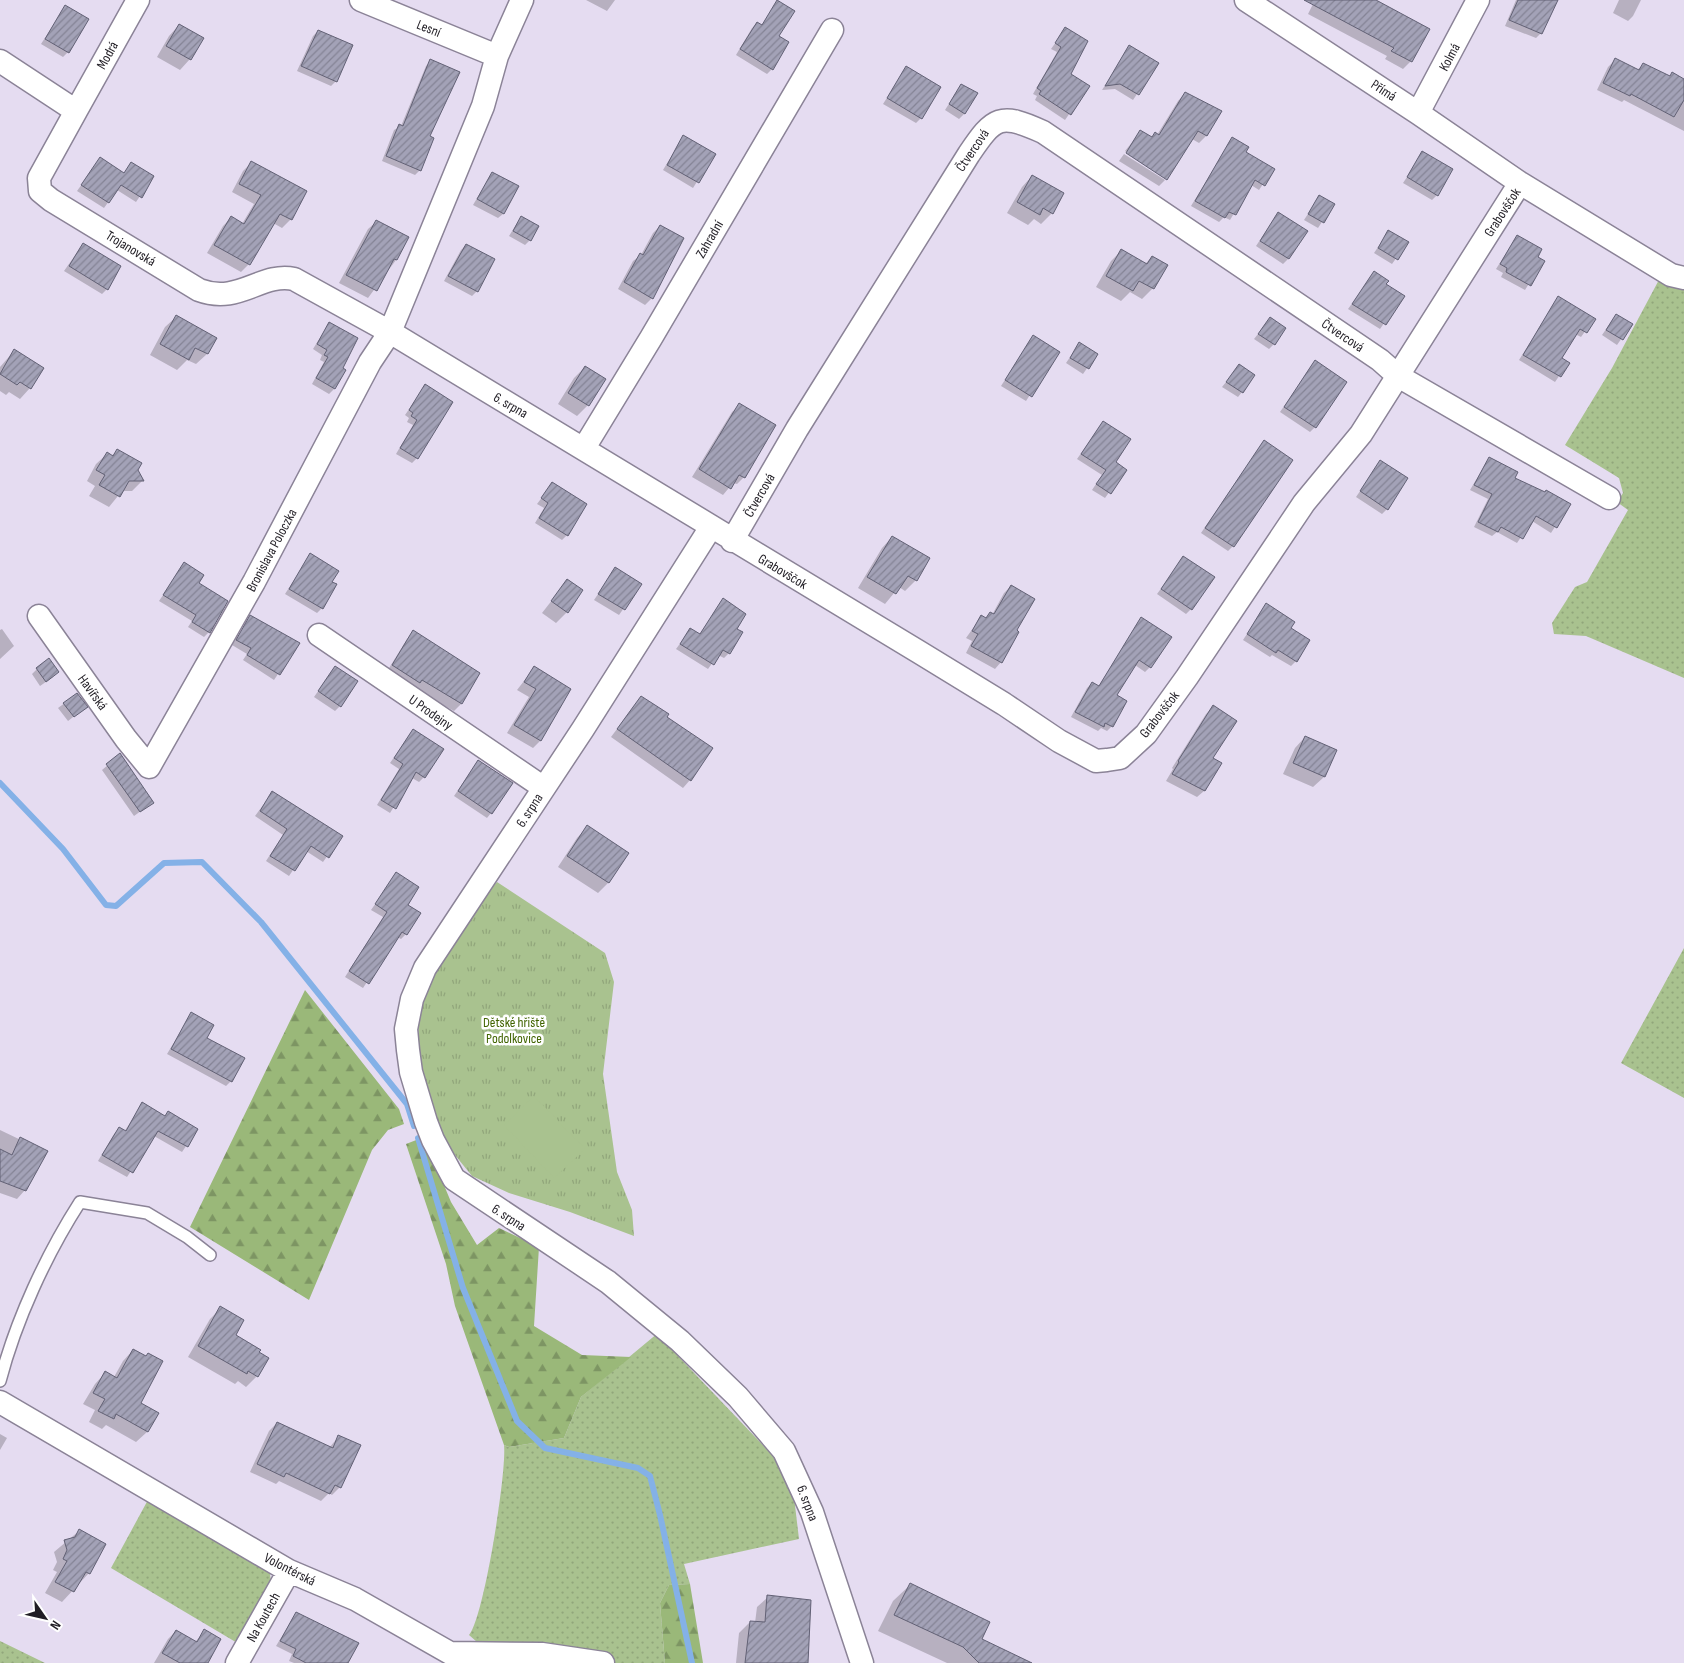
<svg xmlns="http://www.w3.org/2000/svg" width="1684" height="1663" font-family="'Sofia Sans Condensed',sans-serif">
	<defs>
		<pattern id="grass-dots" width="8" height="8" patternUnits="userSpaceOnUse" patternTransform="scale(1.25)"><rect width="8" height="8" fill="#a9c28f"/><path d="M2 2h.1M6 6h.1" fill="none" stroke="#91a67b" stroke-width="1.8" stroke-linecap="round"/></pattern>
		<pattern id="forest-firs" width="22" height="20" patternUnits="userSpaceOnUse" patternTransform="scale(1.25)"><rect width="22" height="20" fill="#9ab879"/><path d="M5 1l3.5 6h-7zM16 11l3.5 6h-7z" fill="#7d9563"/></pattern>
		<pattern id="park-tufts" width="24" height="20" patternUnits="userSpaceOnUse" patternTransform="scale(1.25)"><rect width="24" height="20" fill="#a9c28f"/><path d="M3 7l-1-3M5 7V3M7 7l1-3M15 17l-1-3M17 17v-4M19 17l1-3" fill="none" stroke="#91a67b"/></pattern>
		<pattern id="building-hatch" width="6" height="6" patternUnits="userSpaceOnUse" patternTransform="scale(1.25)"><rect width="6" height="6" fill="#a3a2b7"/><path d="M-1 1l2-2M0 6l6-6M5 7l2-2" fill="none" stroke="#848395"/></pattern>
	</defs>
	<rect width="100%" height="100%" fill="#e5dcf1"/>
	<path fill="url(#grass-dots)" d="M1661,276L1684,289V678L1586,636L1554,634L1552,623L1575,587L1587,582L1628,510L1617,502L1623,493L1619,478L1565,445L1612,368Z
		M1684,948V1098L1621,1063Z
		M670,1323L677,1355L777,1460L794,1497L799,1539L684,1564L690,1584L669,1585L660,1603L665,1663H501L469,1635C484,1618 507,1471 504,1445L509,1447L564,1438L581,1397Z
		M149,1498L269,1568L271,1581L239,1644L111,1568Z
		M0,1641L45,1663H0Z"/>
	<path fill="url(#forest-firs)" d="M305,990L399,1109L404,1124L388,1130L372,1150L309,1300L190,1227Z
		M424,1137L451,1202L477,1245L499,1228L539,1247L534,1326L582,1355L631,1357L581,1397L564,1438L509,1447L504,1445L455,1306L446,1264L406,1144Z
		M690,1584L703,1663H665L660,1603L669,1585Z"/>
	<path fill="url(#park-tufts)" d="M497,882L605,953L614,982L603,1074L617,1172L632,1210L634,1236L570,1212L509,1193L472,1176L446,1144L421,1084L418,1024L430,975L478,903Z"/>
	<path fill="#a9c28f" d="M534,1096L585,1149L554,1178L504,1125Z"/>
	<path fill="#0003" d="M586,0H615L607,11Z
		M1315,0H1372L1411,61L1403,69L1385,59L1387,56L1308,14Z
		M1516,0H1549L1541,33L1536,38L1505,26Z
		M1619,0H1641L1633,16L1628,21L1613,13Z
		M777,2V36L772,69L767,74L736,55L752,28L757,23L761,26Z
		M65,7L68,52L63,57L41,44Z
		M179,25L190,59L180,70L157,57L169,36Z
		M1066,28L1069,74L1088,87L1065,120L1035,100L1037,96L1033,94L1057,52L1051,49Z
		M318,31L336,81L331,86L297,71L313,36Z
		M1130,47L1157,64L1133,100L1115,89L1102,90Z
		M1615,60L1637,70L1643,65L1669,77L1684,80V131L1624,100L1622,102L1597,90L1608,67Z
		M431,61L428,137L420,170L415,175L382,161L394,130L401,126L426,66Z
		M906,68L921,118L916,123L883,104Z
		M961,85L964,114L959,119L945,110Z
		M1185,93L1221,112L1206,136L1199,143L1192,139L1166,178L1125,151L1141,131L1151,138L1155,134L1157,135L1178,101Z
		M683,137L714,155L693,188L663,170Z
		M1232,139L1245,152L1273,169L1259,190L1251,185L1230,220L1224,217L1219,222L1191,206Z
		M1423,153L1437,195L1432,200L1403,183Z
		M1124,154L1165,180L1159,186L1119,161Z
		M100,159L123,174L131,164L153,177L136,202L117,190L104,208L77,191Z
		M251,163L305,191L291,219L282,228L273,223L249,264L241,272L207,253L223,226L231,218L242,224L254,204L232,192L243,171Z
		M492,173L503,214L498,218L473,205Z
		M1032,176L1052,213L1041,224L1034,219L1028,225L1007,213L1022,187Z
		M1319,197L1333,205L1318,228L1304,220Z
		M1278,213L1288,259L1283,264L1256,246Z
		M521,217L530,240L525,245L509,236Z
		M376,222L407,238L396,260L368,298L339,283L368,229Z
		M660,226L652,298L645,305L618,289L633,261L641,255L653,233Z
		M1389,231L1407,243L1392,264L1374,253Z
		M1517,236L1536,258L1543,261L1525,290L1501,277L1503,273L1496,269Z
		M83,244L107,289L102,294L64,271Z
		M466,245L477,291L472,296L444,281L461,250Z
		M1121,251L1145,264L1152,257L1166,265L1153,288L1142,299L1130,292L1121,301L1096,287L1111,261Z
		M1374,273L1385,285L1403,296L1380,329L1348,309Z
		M1558,298L1594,319L1581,337L1575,334L1560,358L1568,363L1555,382L1519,360Z
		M1616,315L1631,325L1617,345L1602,335Z
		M176,317L215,339L207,354L196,364L187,360L177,370L150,355L165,327Z
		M1270,319L1274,344L1269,349L1254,339Z
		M329,323L342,368L334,389L329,394L312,384L324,362L320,360L322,355L313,349Z
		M1033,336L1058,352L1026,401L1001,386Z
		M1079,344L1097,354L1083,374L1066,363Z
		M14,351L30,388L20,399L9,392L6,395L0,391V367Z
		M1315,362V427L1310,432L1280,412Z
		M1239,366L1242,392L1238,397L1222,387Z
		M585,367L604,380L588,405L577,416L558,404L574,378Z
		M425,386L417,458L412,463L396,454L413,425L407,422L409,418L405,415Z
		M740,405L774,426L744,477L737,484L733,483L723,495L692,477L732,412Z
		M1103,422L1114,462L1125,470L1105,498L1092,490L1102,475L1077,459Z
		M1264,441L1233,546L1228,551L1201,533Z
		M117,451L137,470L142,481L132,491H122L109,507L89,496L95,486L87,481L96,464L107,454L111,456Z
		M1489,458L1514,478L1569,505L1551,533L1532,521L1517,543L1497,532L1492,536L1474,527L1488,499L1470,490Z
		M1380,462L1387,509L1382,514L1356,497Z
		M552,484L567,535L562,540L535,523L544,508L537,504Z
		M892,537L916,580L905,591L899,587L885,604L858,588L882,548Z
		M310,555L331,583L322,608L317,613L285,594Z
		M1184,557L1191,609L1186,614L1157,594Z
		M184,564L197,584L209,632L204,637L188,627L192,621L159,601Z
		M615,569L640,585L619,615L594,600Z
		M567,581V612L556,623L542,613Z
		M1011,586L1015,631L1001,662L995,669L966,653L972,641L966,638L981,617L985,619L990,614L992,615L1004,593Z
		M723,600L735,629L741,633L729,653L724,658L718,655L708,669L676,649L690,630L699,635Z
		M1266,605L1296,661L1291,666L1272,655L1270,657L1243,640Z
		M251,616L298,644L274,680L243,660L247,654L232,645Z
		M1141,619L1150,667L1145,672L1135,665L1115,696L1112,726L1107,731L1101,728L1098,731L1071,717L1087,688L1092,683L1098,687Z
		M2,629L14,646L0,659V630Z
		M414,632L479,674L461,704L454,711L386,673L407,639Z
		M335,667L340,706L335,711L314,697Z
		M534,668L569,689L540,741L533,748L507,733L529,697L517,690Z
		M37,669L53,677L40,686L32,674Z
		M77,694L86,707L68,721L58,708Z
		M641,697L665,718L690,780L683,788L611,737Z
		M1213,707L1212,759L1220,764L1204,791L1197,797L1166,781L1173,769L1172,768L1206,714Z
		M413,730L424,777L419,782L412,778L390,813L377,805L399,769L390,763Z
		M1305,737L1336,751L1324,777L1313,787L1283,774L1295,748Z
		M120,755L152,803L134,816L102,770Z
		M478,761L491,813L487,818L454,796Z
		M272,793L341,837L323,862L306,851L289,876L266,861L283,835L255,816Z
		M587,827L627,853L608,883L598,893L558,867L577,838Z
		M396,874L406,905L419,914L406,934L401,939L397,937L363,988L345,977L383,917L371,910Z
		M191,1014L231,1081L226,1086L167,1054Z
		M142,1104L164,1117L168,1113L197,1130L182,1152L154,1136L127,1177L98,1161L114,1134L119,1129L124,1132Z
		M0,1130L46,1152L25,1190L17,1199L0,1193Z
		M221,1308L234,1336L257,1353V1376L246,1387L238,1381L235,1384L188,1357L210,1319Z
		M133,1350L140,1403L157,1413L147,1432L136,1442L106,1425L102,1429L89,1422L95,1410L83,1404L95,1384L105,1373L114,1377L123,1361Z
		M277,1423L329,1448L339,1436L340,1487L332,1495L329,1493L321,1501L279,1481L276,1484L250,1472L269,1431Z
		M0,1434L7,1438L0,1450Z
		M79,1531L89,1573L62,1602L45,1593L57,1572L53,1570L57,1562L54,1552Z
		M910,1585L981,1639L1029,1663H947L878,1631L893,1601Z
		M768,1597L810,1628L806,1663H736L739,1633L750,1622L755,1623L757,1607Z
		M296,1613L346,1663H294L289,1661L292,1654L276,1646Z
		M176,1631L195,1642L205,1631L206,1663H154L168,1639Z"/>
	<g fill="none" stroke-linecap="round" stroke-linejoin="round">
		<path stroke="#84b1e7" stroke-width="6" d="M0,783L63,849L106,905L116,906L164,863L202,862L261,922L407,1104L414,1126
			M418,1138L463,1288L517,1421L545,1448L638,1468L650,1476L660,1515L692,1663"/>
	</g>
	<path fill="url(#building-hatch)" stroke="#626175" d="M777,0L795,11L779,36L789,42L773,70L740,49L757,22L762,25Z
		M1304,0H1376L1430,29L1412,62L1391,51L1394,48Z
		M1518,0H1558L1542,34L1509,20Z
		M65,5L89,19L69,53L45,39Z
		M179,24L204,38L191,60L166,46Z
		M1065,27L1088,41L1071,74L1090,86L1071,115L1039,94L1041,91L1037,88L1061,47L1055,43Z
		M318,30L353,45L337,82L301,66Z
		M1129,45L1159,63L1139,95L1120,84L1105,86Z
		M1615,58L1639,70L1643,63L1670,76L1672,72L1684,79V100L1674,117L1631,94L1630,96L1603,83Z
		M430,59L460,72L430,136L434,138L421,171L386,156L399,124L403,126Z
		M906,66L941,87L922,119L887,98Z
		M961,84L978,93L965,114L949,104Z
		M1185,92L1222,111L1207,136L1198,131L1167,180L1126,153L1140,130L1152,137L1155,132L1159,135Z
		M683,135L716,154L699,183L667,165Z
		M1232,137L1249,147L1246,152L1275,169L1265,186L1255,180L1236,215L1229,212L1225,218L1195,201Z
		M1422,151L1453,169L1438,196L1407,177Z
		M100,157L124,173L131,162L154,176L142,198L121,185L109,203L81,185Z
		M251,161L307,191L292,220L280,214L250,265L214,245L231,216L244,224L261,195L239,184Z
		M492,172L519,186L504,214L477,199Z
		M1032,175L1064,193L1053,214L1043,208L1040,215L1017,202Z
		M1319,195L1335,204L1324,223L1308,214Z
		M1278,212L1308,231L1289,259L1260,241Z
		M521,216L539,226L531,241L513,231Z
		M376,220L409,237L397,260L394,259L377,291L346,275Z
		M660,225L684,238L653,299L624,282L640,253L643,255Z
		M1388,230L1409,242L1398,260L1378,248Z
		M1517,235L1542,249L1538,257L1545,261L1531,286L1506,272L1507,268L1500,264Z
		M83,243L121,266L108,290L69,266Z
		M466,244L495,259L478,292L448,276Z
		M1121,249L1147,264L1152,256L1168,265L1154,289L1139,281L1133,291L1106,276Z
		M1374,271L1389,281L1386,284L1405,296L1386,325L1352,304Z
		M1558,296L1596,319L1587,333L1580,329L1562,358L1570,363L1561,377L1523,355Z
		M1616,314L1633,324L1623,340L1606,330Z
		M176,315L217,338L208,354L195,348L189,360L160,344Z
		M1270,317L1286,328L1275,345L1258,334Z
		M329,322L358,338L343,368L346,370L335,389L316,378L328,357L324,355L327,350L317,344Z
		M1033,335L1060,352L1032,397L1005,380Z
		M1079,342L1098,354L1089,369L1070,358Z
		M14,349L44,368L31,389L20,382L17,385L0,374Z
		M1315,360L1347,382L1316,428L1284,407Z
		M1239,364L1255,375L1243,393L1226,382Z
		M585,366L606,379L589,406L568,393Z
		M425,384L453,402L418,459L400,448L417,420L411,416L413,413L409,410Z
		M739,403L776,425L745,478L739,475L731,489L699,469Z
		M1103,421L1131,439L1116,462L1127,470L1111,494L1096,484L1106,470L1081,454Z
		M1264,440L1293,460L1234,547L1205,528Z
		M117,449L142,463L138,470L144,481H129L120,497L99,485L105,475L96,470L107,452L113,456Z
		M1489,457L1518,472L1515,478L1545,492L1546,490L1571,504L1557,528L1536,516L1523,539L1501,527L1498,532L1478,522L1492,494L1474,485Z
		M1380,460L1408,478L1388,510L1360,491Z
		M552,482L587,504L568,536L539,518L548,503L541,498Z
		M892,536L930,558L917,581L908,576L896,594L867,577Z
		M310,553L339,571L332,582L337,584L323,609L289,589Z
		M1183,556L1215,577L1192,610L1161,589Z
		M184,562L204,575L199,583L228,601L210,633L192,622L196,615L163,595Z
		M615,567L642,584L625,610L598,594Z
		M567,579L583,590L568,613L551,601Z
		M1011,585L1035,599L1017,630L1019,632L1002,663L971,646L978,634L972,631L981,615L986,618L990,612L994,614Z
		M723,598L746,614L737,629L743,632L730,654L723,650L714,665L680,644L690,628L700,634Z
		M1266,603L1295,622L1291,628L1310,640L1297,662L1278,650L1276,653L1247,634Z
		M250,615L300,643L280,675L247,655L251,648L236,640Z
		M1141,617L1172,637L1151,668L1139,660L1117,695L1127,701L1113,727L1105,723L1104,727L1075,712L1092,682L1099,686Z
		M413,630L480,673L462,704L422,680L420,683L392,665Z
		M49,658L59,672L46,682L36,668Z
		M335,666L358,681L341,707L318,691Z
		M534,666L571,689L541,741L514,725L536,689L524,682Z
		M77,693L88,707L74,717L63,703Z
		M641,696L669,714L667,717L713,748L691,781L617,729Z
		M1213,705L1237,721L1213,758L1222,763L1205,791L1172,774L1179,762L1178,761Z
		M413,729L444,749L425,778L416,772L396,809L381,800L403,764L394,758Z
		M1305,736L1337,750L1325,777L1293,763Z
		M120,753L154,803L140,812L106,764Z
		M478,760L513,783L492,814L458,791Z
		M272,791L343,836L329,858L311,846L295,871L270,856L287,829L260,811Z
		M587,825L629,853L609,883L567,856Z
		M396,872L419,887L408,905L421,913L407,935L402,932L369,984L349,971L387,912L375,904Z
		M191,1012L214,1025L207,1038L245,1058L232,1082L171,1049Z
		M142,1102L165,1116L168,1111L198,1129L188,1147L158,1131L133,1173L102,1155L119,1127L126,1131Z
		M20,1137L48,1151L26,1191L0,1181V1149L12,1155Z
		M220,1306L244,1320L236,1335L261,1350L259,1352L269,1358L258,1377L248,1371L247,1374L198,1346Z
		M133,1349L146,1356L148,1353L163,1361L141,1403L159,1413L148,1432L116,1414L114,1419L98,1411L105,1399L93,1393L105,1371L117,1378Z
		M277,1422L333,1448L338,1435L361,1445L341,1488L335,1485L330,1494L286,1473L284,1477L257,1464Z
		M79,1529L106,1544L90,1574L86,1572L74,1592L55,1582L67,1561L63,1559L67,1550L64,1540L75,1537Z
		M910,1583L990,1622L982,1639L1032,1663H979L963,1647L894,1615Z
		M767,1595L811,1600L808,1663H745L750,1621L765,1622Z
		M296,1612L359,1643L348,1663H306L293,1656L296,1649L280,1641Z
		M204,1629L221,1639L208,1663H180L162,1653L176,1630L197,1642Z"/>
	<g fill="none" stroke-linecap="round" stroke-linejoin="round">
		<g stroke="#8b8397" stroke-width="14">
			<path id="lane" d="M0,1381C16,1320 46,1255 80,1202L147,1213L187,1237L210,1255"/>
		</g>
		<g stroke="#8b8397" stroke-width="25">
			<path id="street" d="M361,0L497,56
				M522,0L497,56L483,106L390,332L919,652L1004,704L1059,741L1096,761L1107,760L1120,758L1146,734L1187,677L1304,503L1361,434L1520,183L1671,275L1684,278
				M1246,0L1418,113L1520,183
				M0,61L76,111L39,178L40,191L51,200L199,290C239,305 261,272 294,279L390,332L370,362L254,582L149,767L126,739L39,616
				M76,111L138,0
				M1418,113L1478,0
				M584,448L651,338L832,30
				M711,527L583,729L425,968L412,999L406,1029L408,1050L411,1072L426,1122L433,1140L454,1179L608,1282L680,1341L738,1397L784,1451L812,1512L862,1663
				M732,541L797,429L969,154C994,117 1000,112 1043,132L1380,360L1398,376L1609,498
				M319,635L544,788
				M0,1402L289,1571L355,1599L450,1653L542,1654L603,1663
				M237,1663L289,1571"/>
		</g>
		<use href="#lane" stroke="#fff" stroke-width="11"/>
		<use href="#street" stroke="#fff" stroke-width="22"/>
	</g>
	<g text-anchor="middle" stroke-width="5" stroke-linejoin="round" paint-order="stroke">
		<g font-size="14" fill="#201d24" stroke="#fff">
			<text transform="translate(429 28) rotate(22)" y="5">Lesní</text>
			<text transform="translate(107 55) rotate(-61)" y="5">Modrá</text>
			<text transform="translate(1449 57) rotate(-62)" y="5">Kolmá</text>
			<text transform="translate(1384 90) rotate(33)" y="5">Přímá</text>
			<text transform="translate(972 150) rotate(-56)" y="5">Čtvercová</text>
			<text transform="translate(1502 212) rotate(-57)" y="5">Grabovščok</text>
			<text transform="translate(709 239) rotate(-60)" y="5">Zahradní</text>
			<text transform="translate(131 248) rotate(31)" y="5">Trojanovská</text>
			<text transform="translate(1343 335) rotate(34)" y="5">Čtvercová</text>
			<text transform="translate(511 405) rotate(30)" y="5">6. srpna</text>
			<text transform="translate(759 495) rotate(-60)" y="5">Čtvercová</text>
			<text transform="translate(271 550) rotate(-62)" y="5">Bronislava Poloczka</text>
			<text transform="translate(783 571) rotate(31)" y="5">Grabovščok</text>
			<text transform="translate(93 692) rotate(54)" y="5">Havířská</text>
			<text transform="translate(431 712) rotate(35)" y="5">U Prodejny</text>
			<text transform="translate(1159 714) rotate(-52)" y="5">Grabovščok</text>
			<text transform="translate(529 810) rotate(-57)" y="5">6. srpna</text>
			<text transform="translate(509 1217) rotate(33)" y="5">6. srpna</text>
			<text transform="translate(808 1503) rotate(69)" y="5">6. srpna</text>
			<text transform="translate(290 1569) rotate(27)" y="5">Volontérská</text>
			<text transform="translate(263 1617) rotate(-61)" y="5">Na Koutech</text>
		</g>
		<g font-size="14" fill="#416400" stroke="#fff">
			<text x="514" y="1027">Dětské hřiště<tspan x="514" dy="16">Podolkovice</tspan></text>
		</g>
	</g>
	<g transform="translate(45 1618) rotate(124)" stroke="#ffffff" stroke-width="4" paint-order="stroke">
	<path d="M0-4L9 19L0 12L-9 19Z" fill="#201d24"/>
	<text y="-8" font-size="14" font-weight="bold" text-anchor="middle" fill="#201d24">N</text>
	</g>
</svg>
